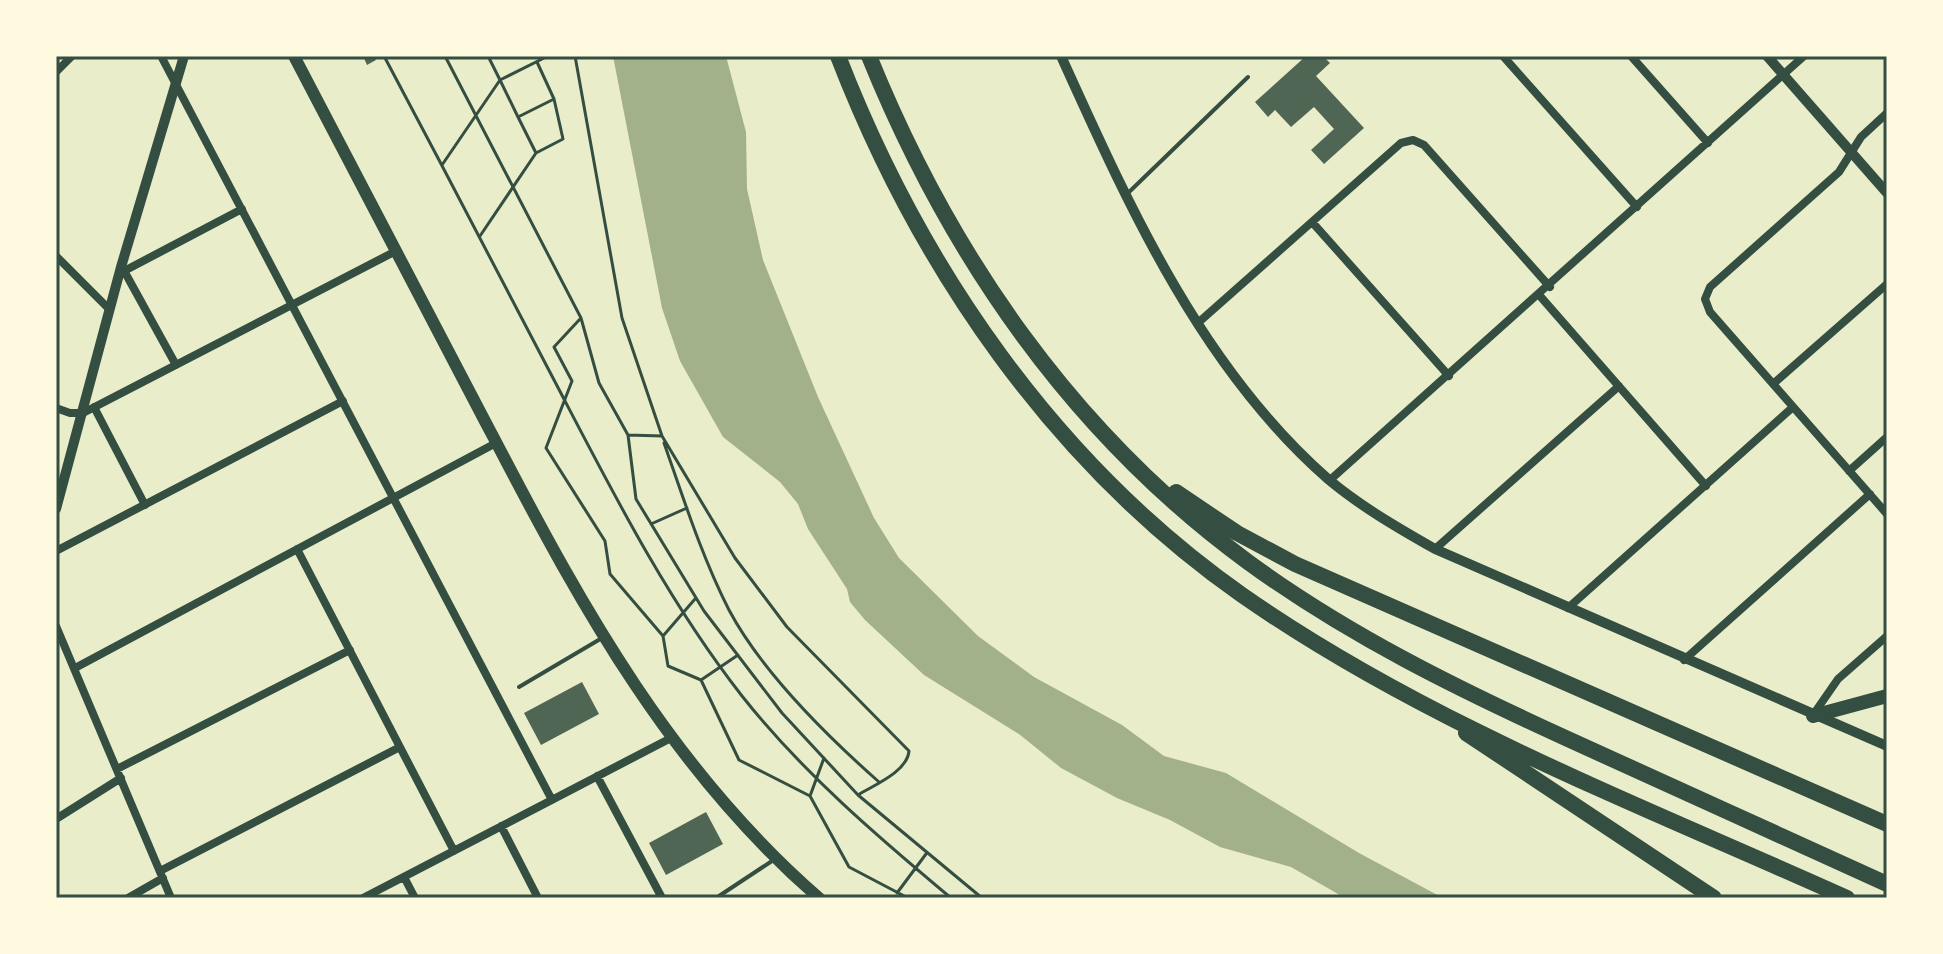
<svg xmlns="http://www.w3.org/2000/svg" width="1943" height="954" font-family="'Crimson Pro',serif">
	<rect width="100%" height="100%" fill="#e9edc9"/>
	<path fill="#a3b18a" d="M613,56H726L746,132L747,189L763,260L818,397L874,518L899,558L978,636L1034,677L1122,725L1164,756L1226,773L1359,853L1443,898H1345L1291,867L1220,847L1170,820L1117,798L1061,768L1019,734L924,675L865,620L850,602L847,589L808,529L798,504L780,482L723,437L680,361L662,308Z"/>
	<path fill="#4f6655" d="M363,56H373L376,60L367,65Z
		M1306,56H1323L1330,63L1316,76L1364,128L1324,164L1311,150L1334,129L1314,107L1291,127L1275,110L1268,117L1255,102Z
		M582,682L599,714L541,745L524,713Z
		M706,812L723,844L666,875L649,843Z"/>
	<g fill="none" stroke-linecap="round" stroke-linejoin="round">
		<path stroke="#344e41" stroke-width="3" d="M384,56C441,163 497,271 553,378C610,487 666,599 742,696C803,773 877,836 951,898
			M445,56L581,318L599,383L628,435L636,499L704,611L782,713L858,795L982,898
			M488,56L500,80L548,56
			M575,56L622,318L662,436L628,435
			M537,62L554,99L563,139L536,153L518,117L554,99
			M442,165L500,80L518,117
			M480,236L536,153
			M580,319L554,347L572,381L546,448L605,541L610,574L663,636L668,666L701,680L739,760L810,796L849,867L908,898
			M662,436L735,558L787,627L909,751C907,772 874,785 858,795
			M664,443C684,500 702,557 729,610C762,672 827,736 879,782
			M651,524L687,508
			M663,636L695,599
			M701,680L738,655
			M810,796L824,758
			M897,893L926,854"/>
		<path stroke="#344e41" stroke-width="4" d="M1127,194L1248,77
			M519,687L602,638
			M716,898L775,859"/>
		<path stroke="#344e41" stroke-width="8" d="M161,56L552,800
			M1503,56L1637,207
			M1631,56L1708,143
			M56,72L72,56
			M1887,113L1861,137L1839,172L1710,287L1705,299L1710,312L1887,514
			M1312,222L1449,376
			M56,256L109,309
			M122,267L176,365
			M126,270L242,209
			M1540,296L1706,486
			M1199,322L1401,143L1413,140L1424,145L1550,287
			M1773,384L1887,284
			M94,407L145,505
			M56,408L70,413H83L396,251
			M1849,471L1887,437
			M1330,480L1804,56
			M297,549L454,851
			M1435,549L1619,386
			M56,551L343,401
			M1568,608L1793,407
			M56,626L171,898
			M1684,660L1870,494
			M75,668L496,443
			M1813,715L1838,679L1887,636
			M117,769L350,650
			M597,776L662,898
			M56,819L121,778
			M501,826L538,898
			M160,871L400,747
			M404,877L415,898
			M128,898L163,878
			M363,898L671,738"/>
		<path stroke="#344e41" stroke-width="10" d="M1061,56C1129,206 1201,368 1328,479C1360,506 1398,528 1435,549L1887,746
			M1767,56L1887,193
			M56,509L121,267L184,56"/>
		<path stroke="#344e41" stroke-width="12" d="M294,56C362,185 428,314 496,442C584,611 673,771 819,898"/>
		<path stroke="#344e41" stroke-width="14" d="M1813,716L1887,696"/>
		<path stroke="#344e41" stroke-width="16" d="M838,56C920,268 1054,463 1242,595C1427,724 1643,806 1847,898
			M869,56C950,256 1073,434 1248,562C1348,635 1458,689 1570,740C1676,788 1781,836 1887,884
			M1176,492L1237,533L1295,564L1887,824
			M1466,733L1714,898"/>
	</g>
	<rect width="1943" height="954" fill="none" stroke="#fefae0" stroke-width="116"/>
	<rect x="58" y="58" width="1827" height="838" fill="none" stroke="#344e41" stroke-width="3"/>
</svg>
